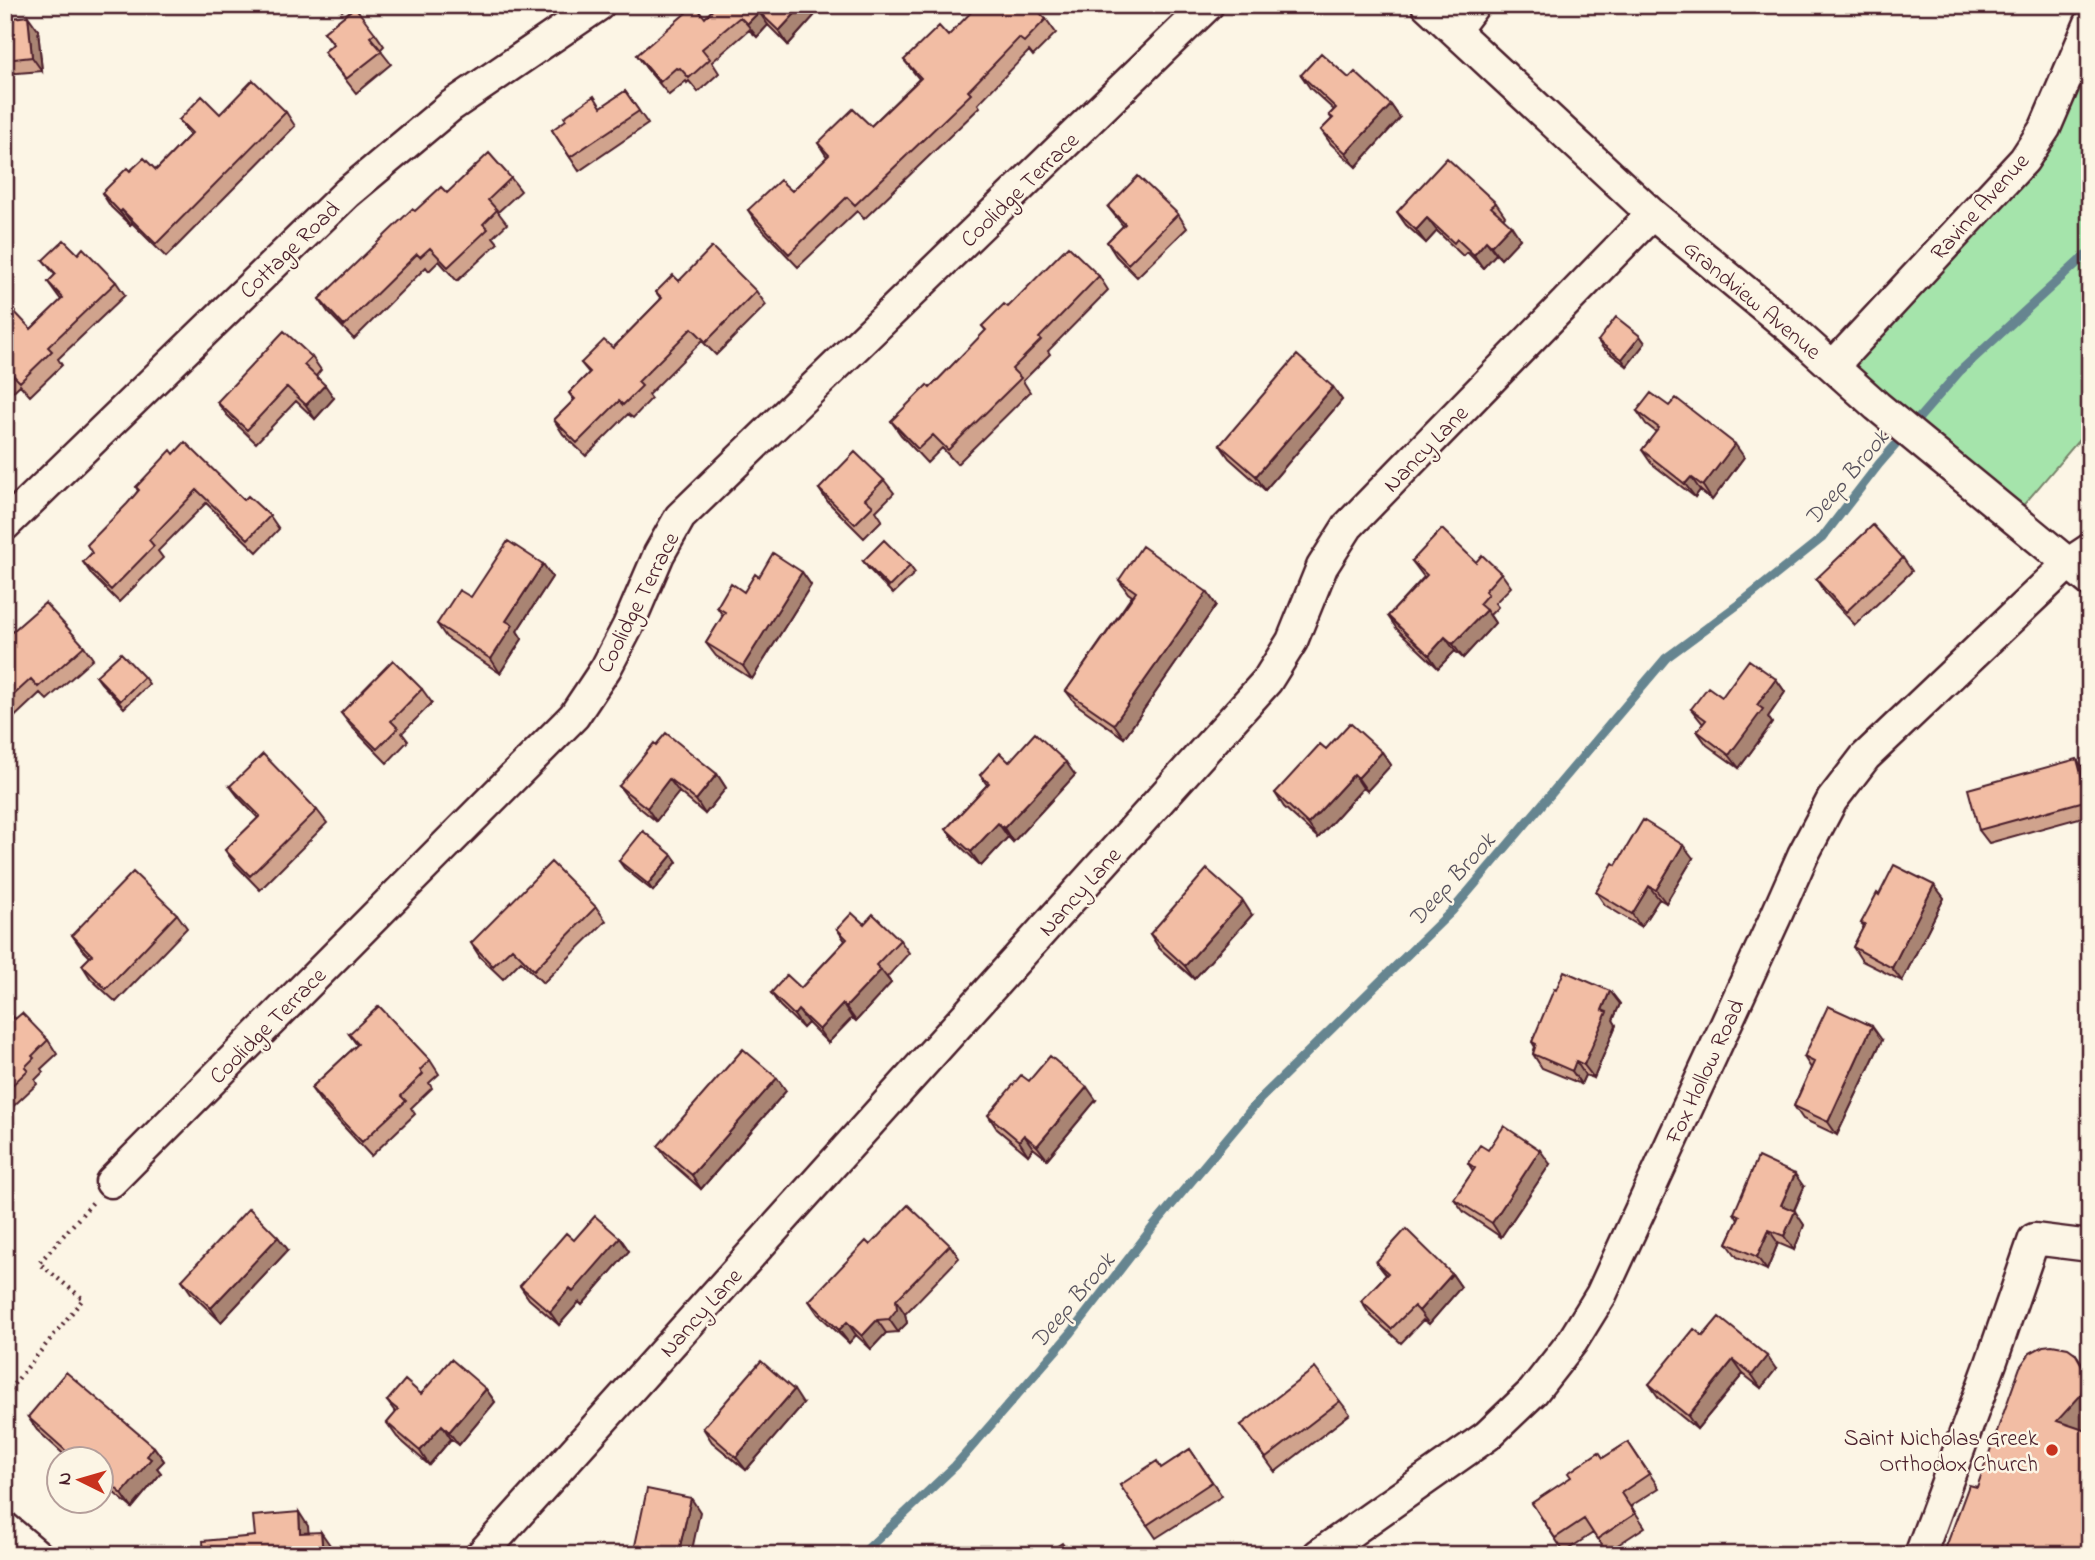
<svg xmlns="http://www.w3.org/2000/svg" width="2095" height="1560" font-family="'Indie Flower',sans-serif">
	<rect width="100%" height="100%" fill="#fcf5e5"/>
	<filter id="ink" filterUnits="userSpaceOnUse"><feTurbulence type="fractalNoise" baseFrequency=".0143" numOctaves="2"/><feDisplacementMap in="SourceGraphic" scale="14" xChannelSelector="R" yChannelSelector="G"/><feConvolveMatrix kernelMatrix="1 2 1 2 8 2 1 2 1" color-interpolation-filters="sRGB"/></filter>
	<g filter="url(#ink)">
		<path fill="#a5e4ab" stroke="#78826b" stroke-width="2" d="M2090,47V427L2015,515L1844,365L2064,97Z"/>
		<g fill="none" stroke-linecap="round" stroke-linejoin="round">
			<path stroke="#668590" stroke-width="9" d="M861,1555L955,1466L1071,1333L1153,1227L1260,1099L1452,911L1666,658L1747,598L1822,538L1879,464L1959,372L2090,251"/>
			<g stroke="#4a1f2b" stroke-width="35">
				<path id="minor" d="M1427,5L1652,214L1791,329L1877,406L2090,581
					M1455,30L1474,5
					M1833,366L2024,160L2045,128L2090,23
					M5,525L347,193L451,106L599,5
					M111,1182L574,716L606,668L628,626L659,554L680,517L1208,5
					M5,1528L37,1555
					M481,1555L1267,681L1292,641L1322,567L1348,526L1652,214
					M1318,1555L1487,1436L1533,1392L1572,1342L1601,1295L1776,916L1803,855L1832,800L1865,757L2069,563L2090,549
					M1920,1555L1991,1363L2034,1239L2090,1246"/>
			</g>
			<path stroke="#4a1f2b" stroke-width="4.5" stroke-dasharray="2 5" stroke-linecap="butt" d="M5,1395L83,1299L39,1263L93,1202"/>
			<use href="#minor" stroke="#fcf5e5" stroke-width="30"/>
		</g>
		<path fill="#d0a38d" stroke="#4a1f2b" stroke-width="2" d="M337,5H349L342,11Z
			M717,5L814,16L788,45L768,25L757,37L749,30L712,62L719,73L698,92L689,81L687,83L686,81L669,95L646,68L637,55L705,18Z
			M5,19L38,30L42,71L5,74Z
			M1046,19L1056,33L1033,56L1029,51L978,104L980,107L864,219L857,211L798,267L757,224L748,210L792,191L827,157L818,143L871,126L919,79L904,60L948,36Z
			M324,32L375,33L384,46L380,50L391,64L356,93L324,52L333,44Z
			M1301,75L1349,78L1391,105L1400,118L1356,167L1331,144L1321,130L1332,119L1329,115L1334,110L1310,88Z
			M625,91L648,124L579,171L552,130L602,107Z
			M286,112L295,126L166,257L132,223L130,225L111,207L102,193L130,171L156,170L190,135L179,120L220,114Z
			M511,178L521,191L498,212L507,224L493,237L498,243L457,281L439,261L429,271L426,267L354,339L328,312L319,299L415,211L447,193Z
			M1496,203L1505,216L1503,218L1520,239L1501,259L1496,254L1483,268L1467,252L1463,256L1437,231L1426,243L1406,225L1397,212Z
			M1108,207L1178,214L1187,228L1137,277L1116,256L1107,242L1123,226Z
			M78,254L116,282L125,295L58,359L62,365L30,396L20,385L5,399V314L31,329L61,300L48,282L55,275L43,260Z
			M1099,276L1108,290L1048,351L1050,354L1023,381L1030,392L957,464L942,448L927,463L901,435L891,421L930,388L986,331L982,326L1008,307Z
			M679,281L756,291L766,305L716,355L702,341L648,395L651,399L633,418L628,414L586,456L563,434L554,420L574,400L569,393L589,373L581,363L613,348L661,299L656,292Z
			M1640,336L1645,343L1627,366L1603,348L1598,341Z
			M312,357L321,370L316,376L334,398L315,419L296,401L256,443L227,415L217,402Z
			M1333,387L1342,400L1265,490L1229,458L1220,445Z
			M1669,406L1744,457L1712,500L1700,490L1695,497L1651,463L1642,450L1656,432L1646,424L1637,411Z
			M174,454L270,516L279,529L257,552L206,503L158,551L163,558L119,602L92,575L83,562L92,553L138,491L136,487Z
			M884,480L894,493L876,511L882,520L864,538L828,502L819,489Z
			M1903,558L1912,571L1855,625L1825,593L1816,579Z
			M863,561L910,566L915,573L893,594L868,568Z
			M1412,561L1476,562L1501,573L1511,587L1495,603L1498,607L1490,615L1495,623L1463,658L1455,651L1438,668L1397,629L1388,616L1424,577Z
			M543,564L552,577L517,631L522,639L500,673L446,637L437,624L471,597Z
			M802,572L811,585L752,679L716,656L706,643L723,616L717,607L744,592L759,577Z
			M1119,580L1207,592L1216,605L1124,738L1076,704L1066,691L1132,596L1128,593Z
			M5,638L84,646L93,659L47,700L40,693L5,726Z
			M96,676L144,677L149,684L124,708L101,683Z
			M1776,679L1785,692L1768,717L1772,723L1739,768L1707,745L1697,731L1703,724L1691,709Z
			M422,689L432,703L402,733L408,741L387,763L351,726L341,713Z
			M1326,749L1382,752L1391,765L1367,791L1363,788L1318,838L1284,807L1275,793Z
			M1009,762L1075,775L1013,842L1008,837L981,866L956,842L946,829L987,785L980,775Z
			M2086,772L2090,785V815L1989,843L1979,830Z
			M717,774L726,788L705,814L679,792L656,821L629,799L619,786Z
			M230,786L317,810L327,823L260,890L234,863L225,850L258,818L240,799Z
			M672,855L677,862L653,891L624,868L619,861Z
			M1693,858L1666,903L1659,899L1641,927L1605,905L1596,892L1616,865Z
			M1934,885L1944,898L1902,981L1862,961L1853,947L1864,926L1861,923L1879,895Z
			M596,907L606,921L543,983L521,961L503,979L480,957L471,943Z
			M177,914L187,928L116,1002L91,979L82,965L90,957L82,949L72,935Z
			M1252,915L1194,979L1159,948L1150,934Z
			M864,924L900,940L909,953L887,977L891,983L856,1021L852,1018L828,1043L808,1023L803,1028L780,1006L771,993L801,988L845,941L837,929Z
			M1556,990L1610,991L1620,1004L1613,1020L1616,1025L1594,1078L1585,1075L1581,1084L1542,1068L1533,1054L1535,1047L1532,1042Z
			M6,1009L15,1019L48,1040L57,1054L41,1069L43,1072L35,1080L37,1084L5,1114Z
			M349,1034L430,1060L439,1074L429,1083L432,1088L411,1108L415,1114L371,1156L321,1102L311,1088L357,1045Z
			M1882,1040L1837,1135L1803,1119L1794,1106L1811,1068L1804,1057Z
			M777,1078L786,1091L701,1189L668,1160L658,1146Z
			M1029,1081L1096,1100L1047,1159L1033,1148L1028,1155L997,1129L988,1115Z
			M1488,1150L1550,1164L1501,1237L1464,1212L1454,1199L1473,1171L1468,1163Z
			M1804,1187L1794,1211L1804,1225L1794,1250L1778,1243L1767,1270L1737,1257L1727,1243L1738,1220L1734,1213Z
			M278,1237L288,1250L221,1322L191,1293L182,1280Z
			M620,1238L629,1251L582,1305L579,1302L559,1325L529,1299L520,1286L574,1240Z
			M870,1245H950L959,1258L905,1314L907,1323L898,1332L886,1333L871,1349L856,1335L849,1343L818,1314L809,1301Z
			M1376,1262L1452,1274L1461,1287L1429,1324L1423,1320L1401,1343L1370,1315L1361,1301L1386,1275Z
			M1703,1336L1776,1369L1761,1388L1743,1374L1697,1429L1659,1398L1649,1384Z
			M486,1389L495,1402L459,1445L451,1439L429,1465L397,1437L387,1423L396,1413L387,1401L421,1394Z
			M1340,1401L1350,1414L1275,1472L1241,1425Z
			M803,1404L746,1470L712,1442L703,1428Z
			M28,1417L154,1447L164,1461L157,1468L161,1473L132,1508L107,1487L105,1490L102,1487V1459H69L37,1430Z
			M1628,1442L1659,1488L1631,1506L1645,1527L1607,1552L1593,1533L1564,1552L1532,1503Z
			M1190,1449L1222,1496L1156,1538L1120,1485L1162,1468Z"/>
		<path fill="#a98473" stroke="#4a1f2b" stroke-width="2" d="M803,5H807L814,16L788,45L779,31Z
			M759,12L768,25L757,37L747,24Z
			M28,16L38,30L42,71L32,57Z
			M1391,105L1400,118L1356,167L1346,153Z
			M122,210L132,223L130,225L120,212Z
			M1427,218L1437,231L1426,243L1416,230Z
			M1511,225L1520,239L1501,259L1491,246Z
			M1486,241L1496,254L1483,268L1474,255Z
			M1640,336L1645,343L1627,366L1622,359Z
			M325,385L334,398L315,419L306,405Z
			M1333,387L1342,400L1265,490L1256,476Z
			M1735,444L1744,457L1712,500L1703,486Z
			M1691,477L1700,490L1695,497L1685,484Z
			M543,564L552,577L517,631L522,639L500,673L491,659L506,621Z
			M802,572L811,585L752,679L743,666Z
			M1207,592L1216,605L1124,738L1114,724Z
			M1486,610L1495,623L1463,658L1453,644Z
			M1445,637L1455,651L1438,668L1429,655Z
			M1776,679L1785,692L1768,717L1772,723L1739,768L1729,755L1757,705Z
			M1382,752L1391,765L1367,791L1358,778Z
			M2077,759L2086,772L2090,785V802Z
			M1066,762L1075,775L1013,842L1004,828Z
			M717,774L726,788L705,814L696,800Z
			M1354,774L1363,788L1318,838L1308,824Z
			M669,779L679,792L656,821L647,808Z
			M998,823L1008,837L981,866L971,852Z
			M1683,845L1693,858L1666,903L1656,890Z
			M672,855L677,862L653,891L648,884Z
			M1934,885L1944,898L1902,981L1892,968Z
			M1649,886L1659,899L1641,927L1632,914Z
			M1243,901L1252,915L1194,979L1185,966Z
			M881,970L891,983L856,1021L846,1007Z
			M1610,991L1620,1004L1613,1020L1616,1025L1594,1078L1584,1065L1602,1010Z
			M843,1004L852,1018L828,1043L819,1030Z
			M798,1010L808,1023L803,1028L794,1015Z
			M1872,1026L1882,1040L1837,1135L1828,1122Z
			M1576,1061L1585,1075L1581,1084L1572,1071Z
			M777,1078L786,1091L701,1189L692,1175Z
			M1087,1087L1096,1100L1047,1159L1037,1146Z
			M1024,1135L1033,1148L1028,1155L1019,1141Z
			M1540,1150L1550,1164L1501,1237L1492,1223Z
			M1795,1174L1804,1187L1790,1219L1781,1205Z
			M1795,1211L1804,1225L1794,1250L1784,1236Z
			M1769,1230L1778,1243L1767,1270L1757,1257Z
			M278,1237L288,1250L221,1322L211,1308Z
			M620,1238L629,1251L582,1305L579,1302L559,1325L550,1312L570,1288Z
			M1452,1274L1461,1287L1429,1324L1419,1311Z
			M896,1300L905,1314L907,1323L898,1332L889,1319Z
			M877,1320L886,1333L871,1349L862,1336Z
			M847,1322L856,1335L849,1343L839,1330Z
			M2075,1353L2090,1374V1431L2075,1447L2057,1421Z
			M1767,1356L1776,1369L1761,1388L1752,1375Z
			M1733,1360L1743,1374L1697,1429L1688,1416Z
			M486,1389L495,1402L459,1445L449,1432Z
			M794,1390L803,1404L746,1470L736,1457Z
			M442,1425L451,1439L429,1465L420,1451Z
			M154,1447L164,1461L157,1468L161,1473L132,1508L122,1494L147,1456Z
			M102,1478L107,1487L105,1490L102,1485Z
			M691,1498L700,1512L691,1555H678Z
			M299,1512L308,1526L310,1547L300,1533Z
			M321,1532L330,1545L331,1555H323Z"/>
		<path fill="#f2bda4" stroke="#4a1f2b" stroke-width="2" d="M695,5L705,18L717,5H803L779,31L759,12L747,24L740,17L702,49L710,59L689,78L680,68L678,69L676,68L660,82L637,55Z
			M978,5H1032L1046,19L1024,42L1019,38L968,91L971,94L855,205L847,197L789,254L748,210L780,180L792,191L829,155L818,143L853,109L871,126L921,78L904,60L939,26L948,36Z
			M355,7L375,33L370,37L382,51L346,79L324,52L334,44L324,32Z
			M28,16L32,57L5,60V19Z
			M1321,53L1349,78L1355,72L1391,105L1346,153L1321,130L1333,118L1329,115L1336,108L1301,75Z
			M253,80L286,112L156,244L122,210L120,212L102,193L127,168L130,171L144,158L156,170L192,133L179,120L202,96L220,114Z
			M625,91L639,111L570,157L552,130L566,120L564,117L594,96L601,107Z
			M489,153L511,178L488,200L497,210L483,224L488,229L448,267L430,248L420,257L417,254L344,326L319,299L412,209L415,211L441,187L447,193Z
			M1447,158L1496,203L1491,207L1511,225L1491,246L1486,241L1474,255L1457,239L1454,243L1427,218L1416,230L1397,212Z
			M1138,176L1178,214L1128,264L1107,242L1125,224L1108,207Z
			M64,240L78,254L83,248L116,282L48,347L52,351L20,382L10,372L5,376V314L11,308L31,329L63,298L48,282L56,274L43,260Z
			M1068,246L1099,276L1039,338L1041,340L1012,369L1021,378L948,450L933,435L918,449L891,421L927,385L930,388L986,330L982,326L1004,304L1008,307Z
			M712,247L756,291L706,342L692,328L638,382L642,386L623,405L619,401L577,443L554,420L575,399L569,393L590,372L581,363L604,340L613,348L662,298L656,292L673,275L679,281Z
			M1616,317L1640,336L1622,359L1598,341Z
			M284,331L312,357L304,365L325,385L306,405L287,387L247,430L217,402Z
			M1297,355L1333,387L1256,476L1220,445Z
			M1651,393L1669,406L1676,398L1735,444L1703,486L1691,477L1685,484L1642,450L1659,428L1637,411Z
			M185,442L244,500L248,496L270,516L248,539L197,490L149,540L154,546L111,590L83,562L92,553L87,545L127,504L139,490L136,487L171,450L174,454Z
			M855,452L884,480L865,499L873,506L855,524L819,489Z
			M1873,525L1903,558L1846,612L1816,579Z
			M1442,529L1476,562L1482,555L1501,573L1485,591L1488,594L1479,604L1486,610L1453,644L1445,637L1429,655L1388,616L1427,575L1412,561Z
			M884,540L910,566L889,587L863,561Z
			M508,541L543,564L506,621L513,625L491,659L437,624L459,590L471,597Z
			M1142,546L1207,592L1114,724L1066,691L1136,592L1119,580Z
			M773,553L802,572L743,666L706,643L725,612L717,607L731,583L744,592L755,574L759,577Z
			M45,603L84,646L38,687L31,679L5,703V638Z
			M121,653L144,677L120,701L96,676Z
			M393,660L422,689L391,721L398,728L377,749L341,713Z
			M1749,660L1776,679L1757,705L1763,709L1729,755L1697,731L1706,720L1691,709L1708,687L1722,697Z
			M1350,723L1382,752L1358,778L1354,774L1308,824L1275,793L1320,744L1326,749Z
			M666,733L717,774L696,800L669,779L647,808L619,786L654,743L656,745Z
			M1035,733L1066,762L1004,828L998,823L971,852L946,829L989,783L980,775L1000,753L1009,762Z
			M263,754L317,810L250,876L225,850L260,816L230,786Z
			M2077,759L2088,800L1979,830L1968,789Z
			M1643,820L1683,845L1656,890L1649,886L1632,914L1596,892L1613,863L1616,865Z
			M643,831L672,855L648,884L619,861Z
			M551,862L596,907L534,970L512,948L493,966L471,943Z
			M1894,865L1934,885L1892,968L1853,947L1865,924L1861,923L1877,893L1879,895Z
			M1207,869L1243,901L1185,966L1150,934Z
			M133,872L177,914L106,989L82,965L92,955L72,935Z
			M852,913L864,924L873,914L900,940L876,965L881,970L846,1007L843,1004L819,1030L798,1010L794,1015L771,993L787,975L801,988L847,939L837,929Z
			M1564,971L1610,991L1602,1010L1607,1012L1584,1065L1576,1061L1572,1071L1533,1054L1536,1044L1532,1042L1554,989L1556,990Z
			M379,1006L430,1060L420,1070L423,1074L401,1096L406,1101L362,1142L311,1088L358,1044L349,1034Z
			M1828,1006L1872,1026L1828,1122L1794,1106L1814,1062L1804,1057Z
			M6,1009L15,1019L22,1013L48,1040L32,1056L34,1058L25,1067L28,1070L5,1092Z
			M743,1049L777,1078L692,1175L658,1146Z
			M1050,1056L1087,1087L1037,1146L1024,1135L1019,1141L988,1115L1021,1075L1029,1081Z
			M1504,1126L1540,1150L1492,1223L1454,1199L1475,1168L1468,1163L1480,1145L1488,1150Z
			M1758,1157L1795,1174L1781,1205L1795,1211L1784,1236L1769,1230L1757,1257L1727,1243L1740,1216L1734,1213Z
			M908,1205L950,1245L896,1300L897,1309L889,1319L877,1320L862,1336L847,1322L839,1330L809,1301L866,1241L870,1245Z
			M249,1208L278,1237L211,1308L182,1280Z
			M595,1216L620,1238L573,1292L570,1288L550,1312L520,1286L566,1233L574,1240Z
			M1406,1229L1452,1274L1419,1311L1414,1306L1391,1329L1361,1301L1388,1273L1376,1262Z
			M1719,1317L1767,1356L1752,1375L1733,1360L1688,1416L1649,1384L1694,1329L1703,1336Z
			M2052,1345L2068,1348L2075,1353L2083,1367L2085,1376L2081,1395L2057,1421L2090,1432V1555H1943L1969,1485L1977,1487L2020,1367L2030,1353L2043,1346Z
			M451,1359L486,1389L449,1432L442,1425L420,1451L387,1423L398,1410L387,1401L405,1380L421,1394Z
			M761,1361L794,1390L736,1457L703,1428Z
			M1315,1368L1340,1401L1266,1458L1241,1425Z
			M66,1372L154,1447L147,1456L151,1459L122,1494L102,1476V1459H75L28,1417Z
			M1628,1442L1649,1474L1621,1493L1635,1514L1597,1539L1584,1519L1555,1538L1532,1503L1571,1477L1568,1473L1599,1452L1603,1458Z
			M1190,1449L1212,1482L1147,1525L1120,1485L1157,1461L1161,1468Z
			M647,1489L691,1498L678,1555H633Z
			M299,1512L300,1533L321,1532L323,1555H204L203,1541L255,1536L253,1516Z
			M1062,1543L1070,1555H1043Z
			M1023,1547L1028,1555H1010Z
			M1489,1550L1492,1555H1482Z"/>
	</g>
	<circle fill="#c8321e" stroke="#fcf5e5" stroke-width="2.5" cx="2052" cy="1450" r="7"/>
	<g text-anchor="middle" stroke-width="5" stroke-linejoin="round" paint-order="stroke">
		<g font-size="23" fill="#4a1f2b" stroke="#fcf5e5">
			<text transform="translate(1019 189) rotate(-44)" y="8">Coolidge Terrace</text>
			<text transform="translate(1979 206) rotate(-48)" y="8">Ravine Avenue</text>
			<text transform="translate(289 249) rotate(-44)" y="8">Cottage Road</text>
			<text transform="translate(1753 299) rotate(40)" y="8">Grandview Avenue</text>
			<text transform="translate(1425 448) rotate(-46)" y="8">Nancy Lane</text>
			<text transform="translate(637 602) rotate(-63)" y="8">Coolidge Terrace</text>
			<text transform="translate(1079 891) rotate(-48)" y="8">Nancy Lane</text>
			<text transform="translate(267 1025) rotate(-45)" y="8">Coolidge Terrace</text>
			<text transform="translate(1704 1071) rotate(-65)" y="8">Fox Hollow Road</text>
			<text transform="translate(700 1312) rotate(-48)" y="8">Nancy Lane</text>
		</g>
		<g font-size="23" fill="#4a1f2b" stroke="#fcf5e5" text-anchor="end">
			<text x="2038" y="1445">Saint Nicholas Greek<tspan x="2038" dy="26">Orthodox Church</tspan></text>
		</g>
		<g font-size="24" font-style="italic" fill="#58525d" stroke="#fcf5e5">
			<text transform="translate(1846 477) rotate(-50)" y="8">Deep Brook</text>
			<text transform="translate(1451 879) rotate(-48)" y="8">Deep Brook</text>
			<text transform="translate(1072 1300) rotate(-50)" y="8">Deep Brook</text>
		</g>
	</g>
	<rect width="2095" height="1560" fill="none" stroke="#fcf5e5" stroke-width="28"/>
	<rect x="14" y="14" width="2067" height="1532" fill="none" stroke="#4a1f2b" stroke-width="2.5" filter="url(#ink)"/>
	<g transform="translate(80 1480) rotate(275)"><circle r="33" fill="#fcf5e5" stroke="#b59f9b" stroke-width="2"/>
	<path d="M0-5L12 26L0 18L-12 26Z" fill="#c8321e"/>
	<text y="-10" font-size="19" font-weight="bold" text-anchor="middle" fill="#4a1f2b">N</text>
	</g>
</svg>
